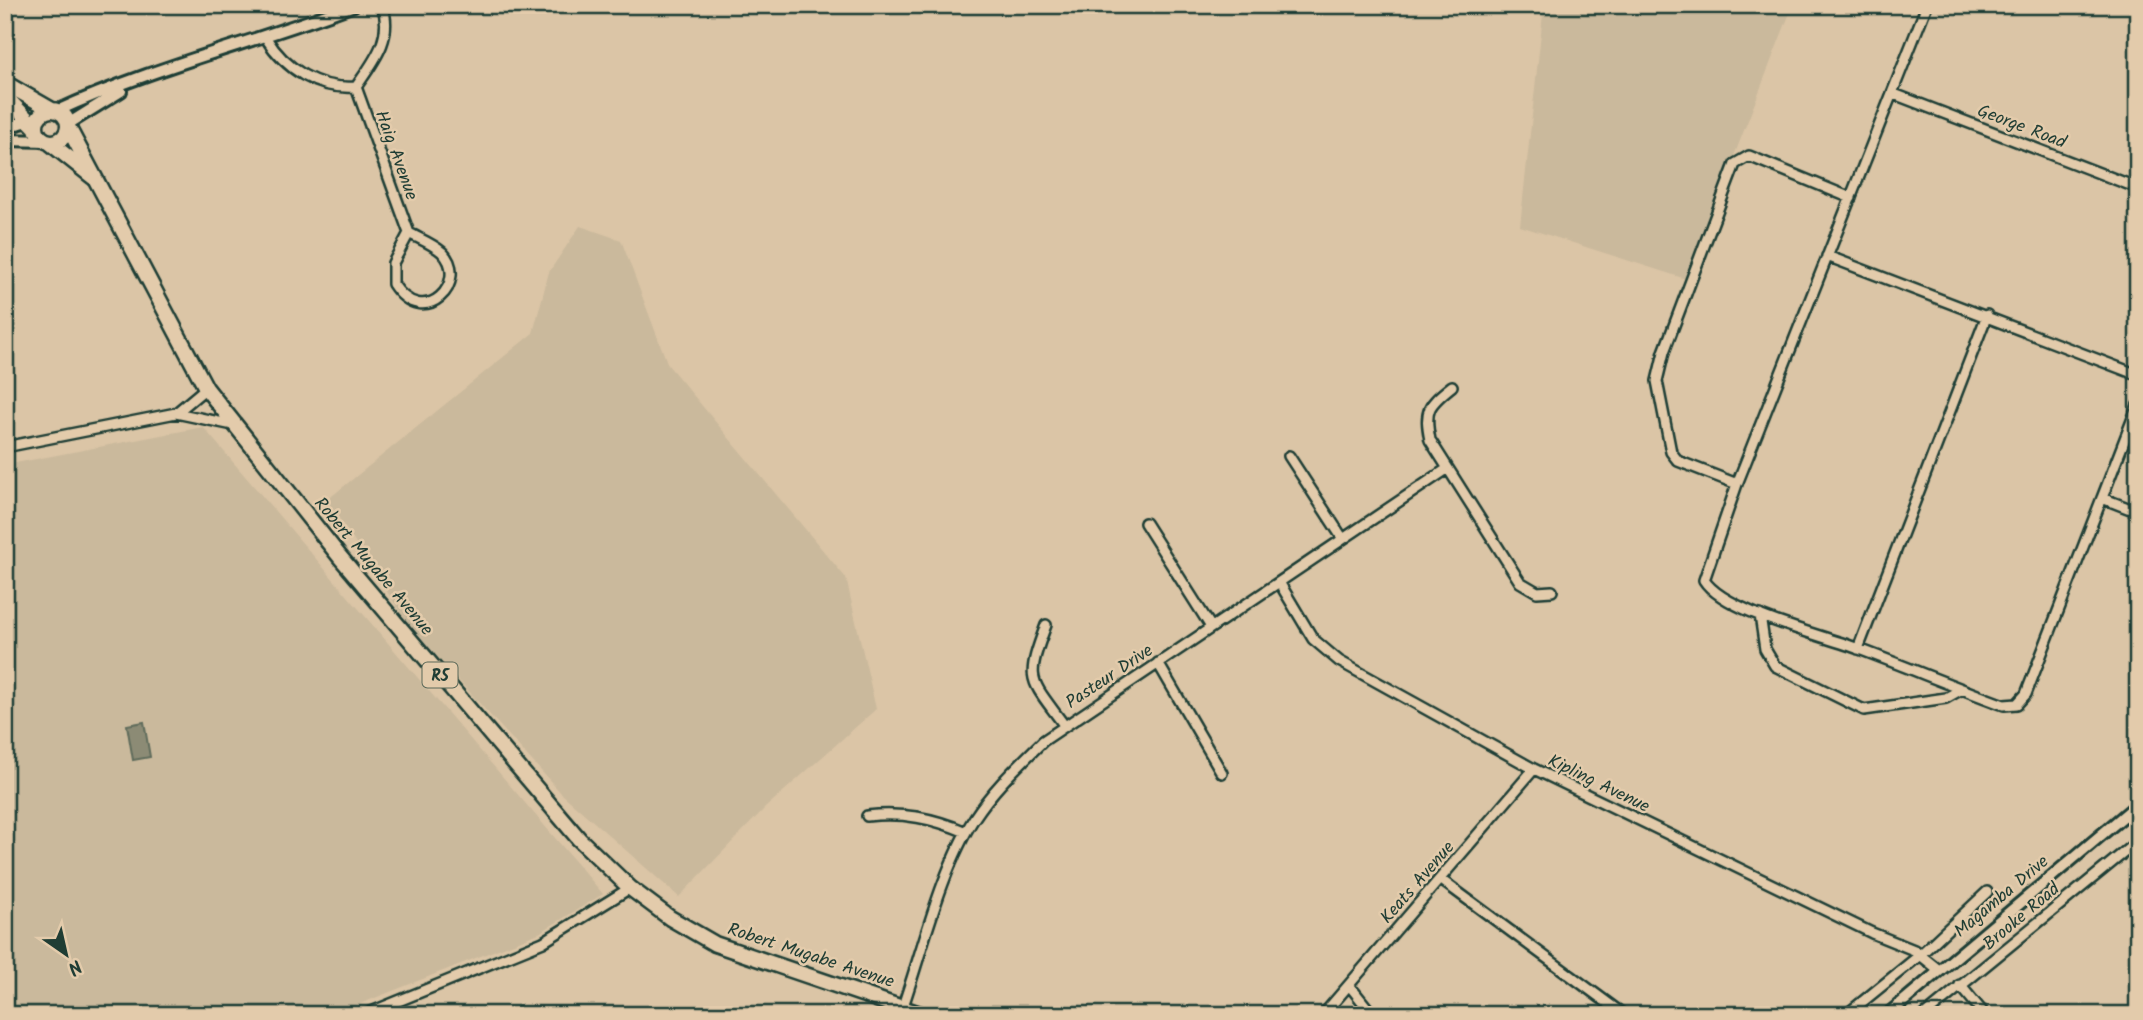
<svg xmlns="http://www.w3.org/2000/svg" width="2143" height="1020" font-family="Kalam,sans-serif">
	<rect width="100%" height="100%" fill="#dbc5a6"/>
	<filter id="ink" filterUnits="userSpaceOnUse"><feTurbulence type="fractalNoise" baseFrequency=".0143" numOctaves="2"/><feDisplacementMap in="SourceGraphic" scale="14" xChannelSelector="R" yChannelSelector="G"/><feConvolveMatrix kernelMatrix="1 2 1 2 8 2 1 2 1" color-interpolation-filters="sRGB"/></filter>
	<g filter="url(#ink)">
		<path fill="#cab99c" d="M1544,5H1793L1686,279L1520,226Z
			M580,226L621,240L668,365L846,578L876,709L765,808L679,897L562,794L411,628L327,500L533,333L549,272Z
			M203,427L603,894L539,933L332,1015H5V465Z"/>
		<path fill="#8c8b75" stroke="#606c5b" stroke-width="2" d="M144,722L150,757L133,760L127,725Z"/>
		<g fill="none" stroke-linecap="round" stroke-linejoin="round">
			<g stroke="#1f3d34" stroke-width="14">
				<path id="minor" d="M1927,5L1737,484L1704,580C1724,612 1822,635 1859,649C1907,667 1955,687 2004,705L2017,704L2026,694L2102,498L2138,512
					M266,38C285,69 318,90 356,87C374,61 394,37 382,5
					M356,87L409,233C420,239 433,244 442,252C471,281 424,332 393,284V263L409,233
					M1894,94L2138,188
					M1827,256L2138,375
					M1452,386C1428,405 1424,410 1430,440L1520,582L1537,592L1552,591
					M176,413L206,388
					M5,447L176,413L233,425
					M1289,456L1343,539
					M1737,484L1678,461L1671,452L1657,381L1664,352L1735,164L1749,156L1851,198
					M2102,498L2138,405
					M1145,523L1211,627
					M1279,582L1313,639L1339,661L1534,769L1872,933L1914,950L1939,970
					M1760,615L1765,649L1775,666L1864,710L1946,698L1962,689
					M1046,625C1025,682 1029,677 1064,725
					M1858,649L1987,315
					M1158,663L1222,773
					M867,816C903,812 933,818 966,832
					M1440,879L1624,1015
					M1349,985L1373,1015
					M1960,985L1985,1015
					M903,1006C923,948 942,867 975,817C994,788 1019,765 1043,741L1447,469
					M364,1015L543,942L630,888
					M1323,1015L1534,769
					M1846,1015L1920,955L1987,892
					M1925,1015L2138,841"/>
			</g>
			<g stroke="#1f3d34" stroke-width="16">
				<path id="tertiary" d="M57,111C152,67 256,42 354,5
					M68,124L121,91
					M5,127L37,119
					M5,140L48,141
					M1887,1015L2138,804"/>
			</g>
			<g stroke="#1f3d34" stroke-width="19">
				<path id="trunk" d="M5,83L52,110
					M5,96L36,128
					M36 126a16 16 0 1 1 32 0a16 16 0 1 1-32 0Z
					M68,127L206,388L340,557L579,839L630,888L670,918L715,944L923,1015
					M49,142L93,177"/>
			</g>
			<use href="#minor" stroke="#e3cbab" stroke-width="9"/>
			<use href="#tertiary" stroke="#e3cbab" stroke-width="10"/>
			<use href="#trunk" stroke="#e3cbab" stroke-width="14"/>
		</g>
	</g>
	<g text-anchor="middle" stroke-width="5" stroke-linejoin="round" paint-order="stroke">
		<rect fill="#e3cbab" stroke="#5a6858" stroke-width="2" x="422.5" y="662.5" width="35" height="25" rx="5"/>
		<g font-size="16" font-weight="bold" fill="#1f3d34">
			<text x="440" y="681">R5</text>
		</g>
		<g font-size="18" fill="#1f3d34" stroke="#e3cbab">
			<text transform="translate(2022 126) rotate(21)" y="6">George Road</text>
			<text transform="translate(397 155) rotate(70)" y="6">Haig Avenue</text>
			<text transform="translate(374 566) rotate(50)" y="6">Robert Mugabe Avenue</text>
			<text transform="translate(1109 676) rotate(-34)" y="6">Pasteur Drive</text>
			<text transform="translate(1599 783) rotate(26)" y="6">Kipling Avenue</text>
			<text transform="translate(1417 882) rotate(-49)" y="6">Keats Avenue</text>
			<text transform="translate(2001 896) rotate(-40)" y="6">Magamba Drive</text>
			<text transform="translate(2021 916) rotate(-40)" y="6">Brooke Road</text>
			<text transform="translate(811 955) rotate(18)" y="6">Robert Mugabe Avenue</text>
		</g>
	</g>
	<rect width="2143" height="1020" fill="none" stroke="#e3cbab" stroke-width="28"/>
	<rect x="14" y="14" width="2115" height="992" fill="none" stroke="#1f3d34" stroke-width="2.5" filter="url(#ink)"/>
	<g transform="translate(66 954) rotate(146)" stroke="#e3cbab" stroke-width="5" paint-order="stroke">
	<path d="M0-5L12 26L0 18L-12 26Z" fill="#1f3d34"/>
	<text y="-10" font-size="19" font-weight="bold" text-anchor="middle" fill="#1f3d34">N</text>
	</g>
</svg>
